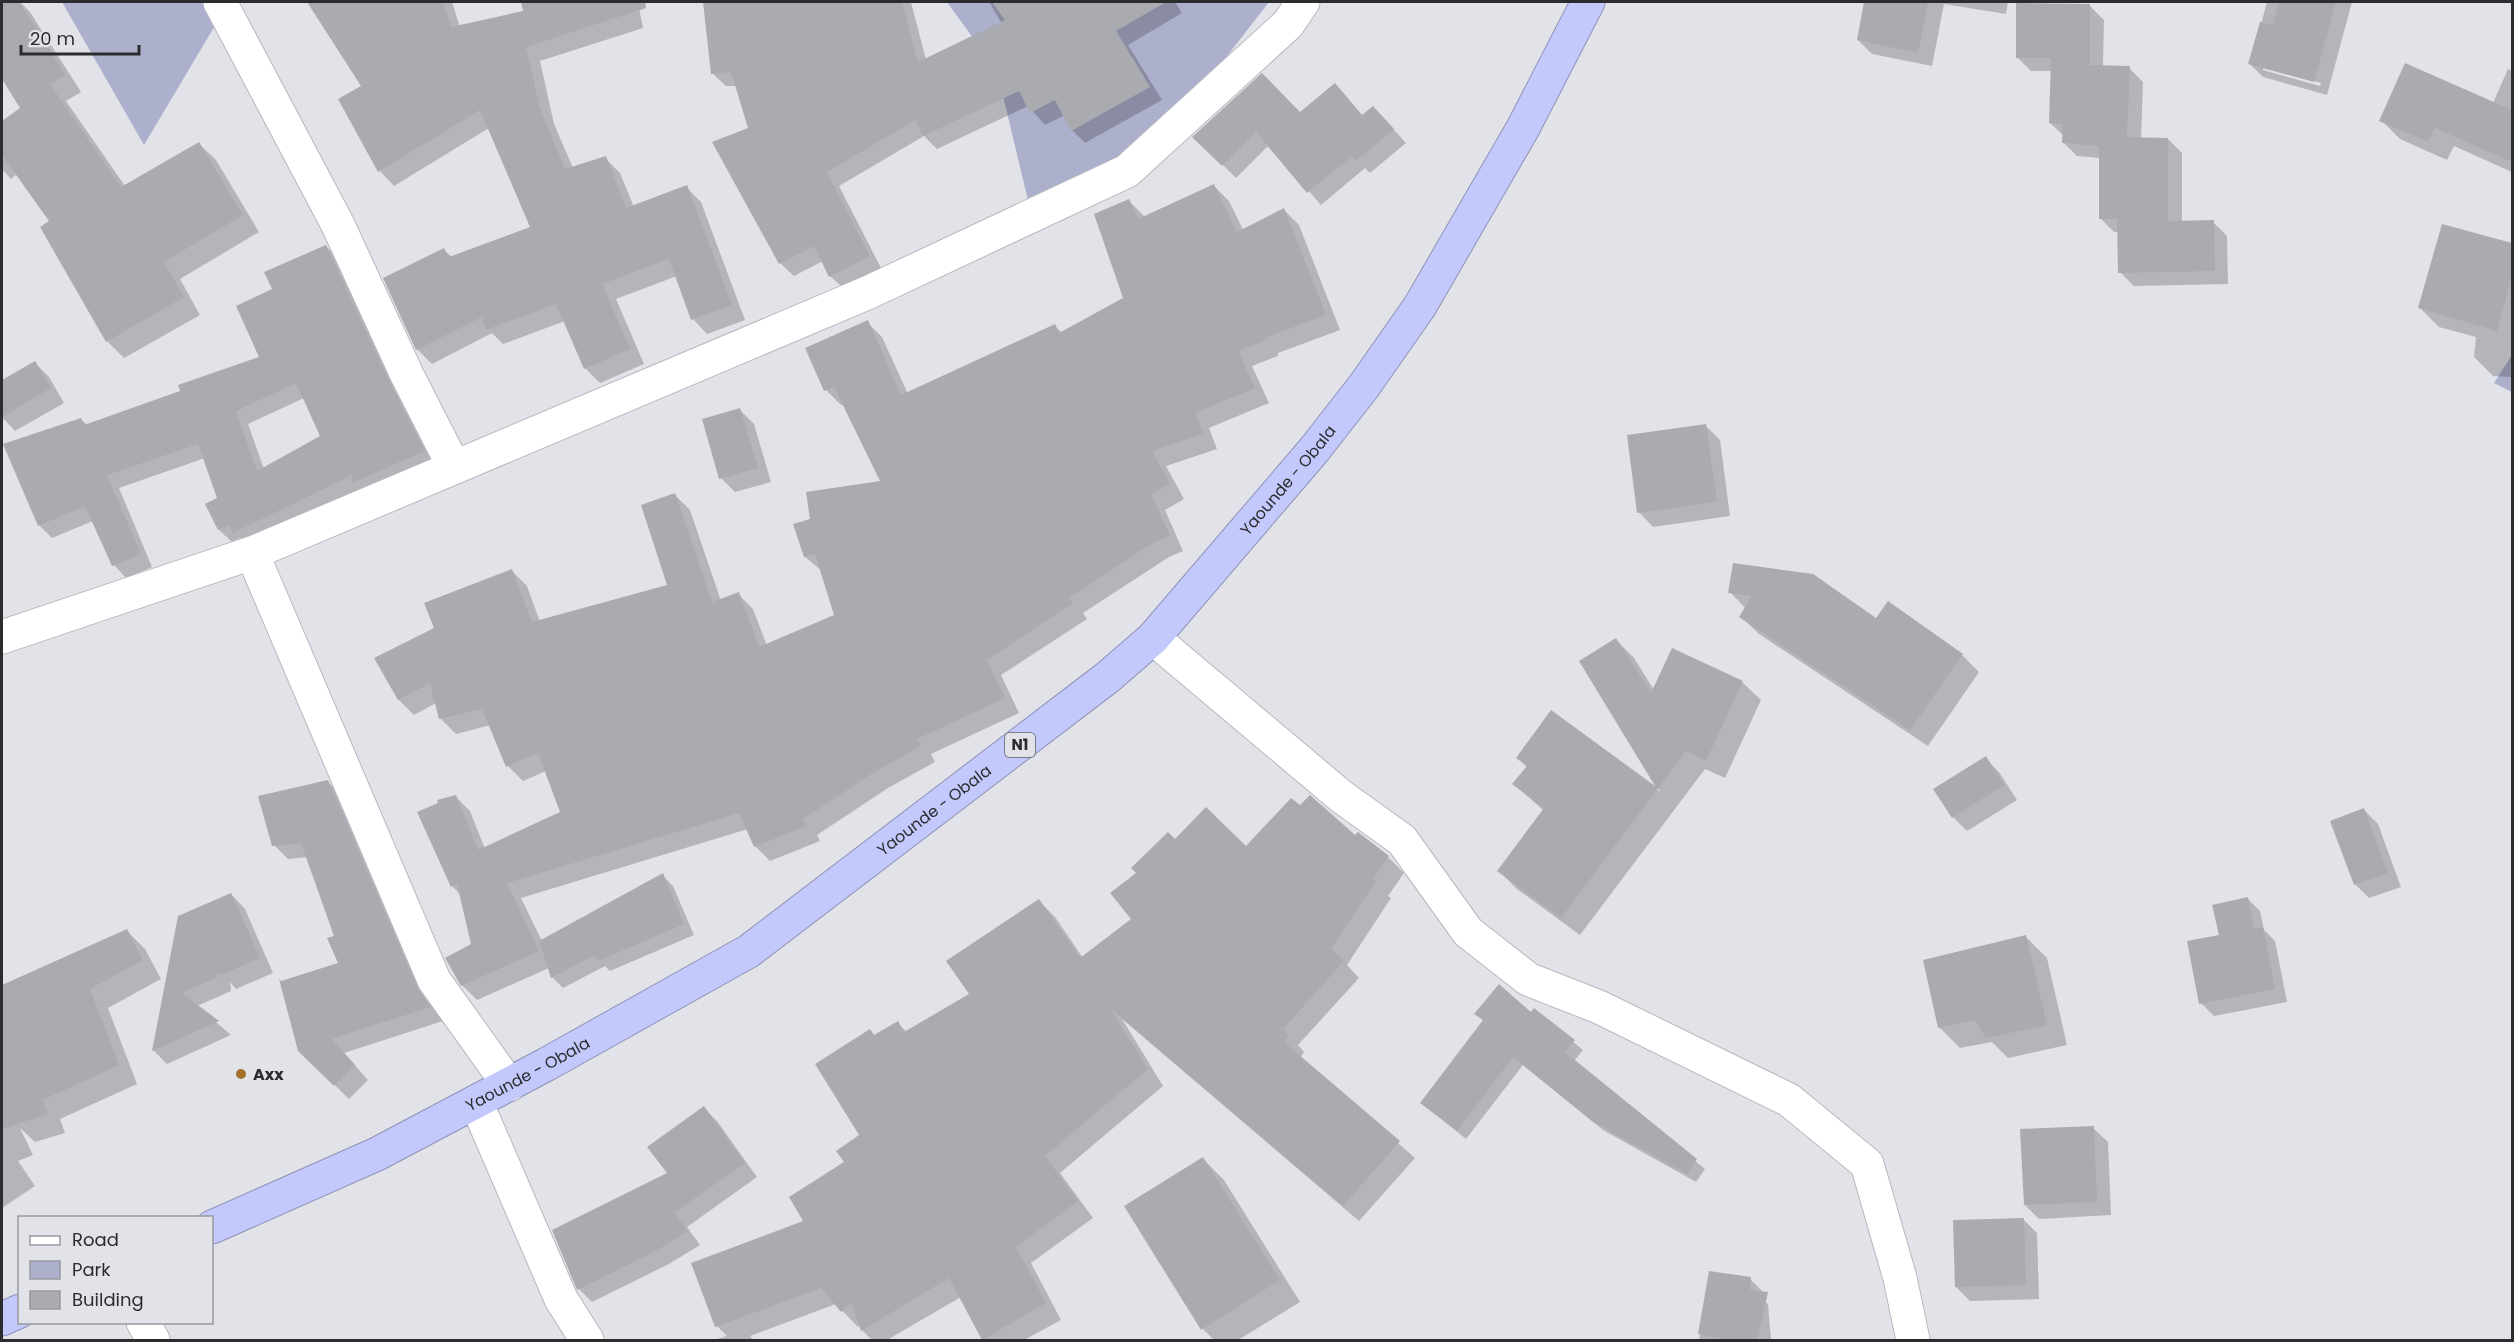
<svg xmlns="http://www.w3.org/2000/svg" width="2514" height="1342" font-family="Poppins,sans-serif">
	<rect width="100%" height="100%" fill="#e2e3e9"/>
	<path fill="#adb0cc" d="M62,2H229L144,145Z
		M947,2H1269L1155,149L1032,217L997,71Z
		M2512,355V392L2494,383Z"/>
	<path fill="#0003" fill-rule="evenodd" d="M4,2H20L30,12L81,92L66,101L125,186L199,144L216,160L259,232L180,279L200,315L124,358L107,341L52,222L17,174L11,179L2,169V123L22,109L2,76V3Z
		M309,2H452L460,27L525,12L523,2H638L643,28L540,61L554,124L573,168L605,158L620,173L634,207L686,187L701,202L745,320L707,334L693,319L677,276L616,299L644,364L600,383L585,368L565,321L503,344L492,333L432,364L417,349L444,250L452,257L532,228L489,128L394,186L380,171L364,87Z
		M704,2H911L926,60L1002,24L989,2H1175L1182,13L1128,45L1162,100L1085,143L1072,130L1065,115L1045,125L1028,106L937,149L924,136L839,186L882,270L844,289L830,276L823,261L794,276L780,263L750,129L737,86H726L712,73Z
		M1866,2H2008L2006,14L1944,4L1932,66L1872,54L1858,40Z
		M2267,2H2352L2327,95L2263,77L2250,64ZM2263,67L2321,83L2320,86L2263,70Z
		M2090,6L2104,20L2103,67L2129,68L2143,82L2141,139H2168L2182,153V222H2213L2227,236L2228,284L2134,286L2120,272L2119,232H2114L2100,218V158L2077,156L2063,142L2064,136L2050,123L2052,71H2031L2017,57Z
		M2508,69L2512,71V172L2454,146L2447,160L2400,139L2381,120L2493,103Z
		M1335,85L1363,116L1386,121L1406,143L1370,173L1365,168L1321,205L1269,145L1236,178L1195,137L1300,114Z
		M1214,186L1229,201L1243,230L1284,210L1299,225L1340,330L1278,353V356L1252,366L1269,403L1209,428L1217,449L1166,466L1184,499L1165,510L1183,551L1169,557L1083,613L1087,619L1001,675L1019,713L931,754L935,762L888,788L817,835L820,841L770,861L755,846L748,829L521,898L542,941L662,875L673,886L694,935L610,971L605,966L563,988L552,977L549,968L477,1000L462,985L473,945L461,895L452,886L455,796L470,811L485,849L562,813L546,771L523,781L508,766L491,725L456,734L441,719L436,703L414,715L399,700L376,658L436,629L512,571L527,586L540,622L669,586L675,495L690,510L721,601L738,594L753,609L767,646L836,616L822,571L805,557L795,525L812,520L883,482L844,404L841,405L826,390L867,322L882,337L908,394L1055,326L1062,333L1125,299L1129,201L1145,217Z
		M2443,225L2512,244V377L2493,376L2474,357L2476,337L2439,327L2420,308Z
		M326,246L339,259L437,464L366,495L361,489L247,545L240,538L232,542L219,530V499L205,458L119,488L152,567L126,578L114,565L93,521L52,538L39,525L81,419L87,425L182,392L261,358L274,290ZM304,398L322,437L264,469L248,424Z
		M35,363L49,377L64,403L15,431L2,417V382Z
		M740,410L754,424L771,482L735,492L721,478Z
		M1705,425L1720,440L1730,516L1653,527L1639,512Z
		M1734,565L1962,655L1979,672L1928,746L1759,634L1741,617L1746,609L1730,592Z
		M1616,640L1634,658L1654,690L1742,682L1761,700L1725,778L1705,769L1580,935L1517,889L1499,871L1544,811L1514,784L1527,767L1518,758L1552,712L1660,792L1581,661Z
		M1985,758L1999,772L2017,800L1967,831L1953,817Z
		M328,782L342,796L430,1003L443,1021L344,1053L368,1080L349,1099L300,1051L340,963L336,937L308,857L288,859L274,845Z
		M1300,807L1388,857L1404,873L1388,896L1391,898L1347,965L1359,978L1298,1045L1304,1052L1300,1058L1415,1158L1359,1221L1122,1019L1163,1086L1060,1173L1093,1218L1031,1263L1061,1320L1024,1340H985L961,1297L887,1340H872L862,1330L860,1325L858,1327L836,1304L750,1336L754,1340H714L727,1336L717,1326L693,1264L805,1222L846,1163L861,1135L875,1036L897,1023L907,1032L971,995L1039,901L1055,917L1083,958L1133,919L1175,841L1246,848Z
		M2364,810L2378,824L2401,887L2369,898L2355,884Z
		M231,894L245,909L273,973L236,989L230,982L231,991L197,1006L231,1035L167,1064L153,1050Z
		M2247,898L2260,911L2264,930L2275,941L2287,1002L2214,1016L2201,1003L2221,936Z
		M127,931L145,949L161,979L108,1008L137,1084L60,1119L65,1133L35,1142L20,1128L33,1155L18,1161L35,1186L2,1208V1117L8,1115L17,1124L2,1091V987Z
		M2026,937L2047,958L2067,1045L2008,1058L1992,1042L1960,1048L1939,1027Z
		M1534,1010L1583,1050L1574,1061L1705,1169L1696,1182L1603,1130L1523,1065L1466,1139L1422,1103L1484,1021L1476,1013L1531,1014Z
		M703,1108L717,1121L757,1177L687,1227L700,1245L669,1264L592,1302L579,1289L669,1173Z
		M2093,1128L2108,1142L2111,1215L2039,1219L2025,1205Z
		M1203,1159L1224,1180L1300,1302L1238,1340H1214L1203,1329Z
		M2023,1219L2037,1233L2039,1299L1970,1301L1956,1287Z
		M1711,1272L1750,1279L1762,1291L1761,1298L1768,1304L1771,1340H1699Z"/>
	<path fill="#aaabb1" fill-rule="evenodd" d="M2,2H19L38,30L65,75L50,84L121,187L199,142L243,215L164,262L184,297L106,342L40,227L49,221L2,155V121L20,108L2,79Z
		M307,2H443L451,27L523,11L521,2H645L646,8L526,47L540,108L565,169L606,156L626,208L687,185L732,305L691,320L669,259L602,284L630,349L584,369L556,304L486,330L482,317L416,350L383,278L444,248L449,257L530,227L480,110L378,172L338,99L361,86Z
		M703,2H902L918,62L1005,20L992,2H1166L1116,31L1150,87L1071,131L1055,100L1030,113L1019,91L923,136L915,120L827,172L870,256L829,277L814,246L779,264L712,142L748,128L731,72L711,74Z
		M1864,2H1928L1918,53L1857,40Z
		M2279,2H2336L2314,82L2248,64L2260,22L2273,25Z
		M2016,3L2090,4V65L2130,66L2127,137L2168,138V221L2214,220L2215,271L2118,273L2117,219H2099V146L2062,143L2063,124L2049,123L2051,58H2016Z
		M2405,63L2512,110V162L2435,128L2428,142L2379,121Z
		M1262,73L1300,112L1335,83L1362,115L1373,106L1394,129L1356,161L1352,156L1307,193L1256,132L1222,166L1192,137Z
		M1214,184L1237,232L1284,208L1326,315L1264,338V341L1238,351L1255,388L1195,413L1203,434L1152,451L1170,484L1151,494L1170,536L1154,542L1069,598L1073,603L987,660L1005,698L917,739L921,746L873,773L803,819L806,826L754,847L739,813L507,883L539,951L461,986L445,958L471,944L457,884L451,887L417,812L438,803L437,800L456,795L478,850L560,812L538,753L506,767L482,709L439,719L430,683L398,700L374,658L434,628L424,603L512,569L532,622L667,585L641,505L675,493L712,602L739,592L759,647L834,615L815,554L804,557L793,524L810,519L806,492L880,481L834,387L824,391L805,348L868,320L901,395L1055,324L1059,333L1123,298L1094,214L1129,199L1138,219Z
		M2442,224L2512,243V276L2497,331L2418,308Z
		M326,245L390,383L425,451L352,483V475L233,533L229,525L218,530L205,504L217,498L198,444L107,475L141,554L112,566L85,506L38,526L3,444L81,418L84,425L180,391L178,385L259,357L236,306L272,289L264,272ZM296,383L320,436L257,471L236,411Z
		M35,361L51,388L2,417V380Z
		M740,408L758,468L719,479L702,419Z
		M1706,424L1717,502L1637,513L1627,435Z
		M1733,563L1813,574L1876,618L1888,601L1963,654L1910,730L1739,617L1752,596L1728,593Z
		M1616,638L1651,693L1672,648L1743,681L1706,761L1686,751L1561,918L1497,871L1544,808L1512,784L1527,766L1516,758L1551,710L1655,786L1579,661Z
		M1986,756L2004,785L1952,818L1933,789Z
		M328,780L417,987L430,1007L332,1039L355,1065L334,1086L298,1051L279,979L281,981L338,963L327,938L334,936L301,843L272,846L258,796Z
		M1310,795L1355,835L1358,832L1389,856L1373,879L1376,881L1331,949L1344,961L1283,1029L1289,1035L1284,1042L1400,1141L1343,1206L1110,1008L1148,1069L1045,1156L1078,1201L1016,1247L1046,1303L982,1340L949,1278L861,1331L851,1303L841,1312L821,1288L715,1327L691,1263L803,1221L789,1197L844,1162L836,1151L859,1135L815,1064L870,1029L874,1035L898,1021L904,1032L969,994L946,961L1039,899L1080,958L1131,919L1110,893L1136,873L1131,868L1168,832L1175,839L1206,807L1246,846L1291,798L1300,805Z
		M2364,808L2388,873L2354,885L2330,821Z
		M663,873L684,924L598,961L595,955L551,978L539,941Z
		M231,893L260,958L221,975L217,972L218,977L182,993L219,1021L152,1051L178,916Z
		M2248,897L2254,929L2263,927L2275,989L2199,1004L2187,941L2219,935L2212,905Z
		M127,929L143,960L90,989L119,1065L42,1100L48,1114L2,1129V985Z
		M2026,935L2047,1025L1986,1038L1975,1020L1938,1028L1923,960Z
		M1499,984L1531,1012L1534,1008L1575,1040L1565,1052L1697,1159L1687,1174L1592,1121L1513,1057L1457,1131L1420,1103L1483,1020L1474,1014Z
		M704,1106L745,1163L674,1213L688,1231L656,1251L577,1290L552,1230L667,1173L647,1147Z
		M2094,1126L2097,1202L2024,1205L2020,1129Z
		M1203,1157L1280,1280L1201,1330L1124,1206Z
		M2024,1218L2026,1285L1955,1287L1953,1220Z
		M1709,1271L1751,1277L1750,1290L1768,1292L1757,1341H1732L1698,1334Z"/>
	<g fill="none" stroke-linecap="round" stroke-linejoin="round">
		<g stroke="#b7b8be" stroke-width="35">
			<path id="minor" d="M220,2L338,225L407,375L454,467
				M252,553L434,980L509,1085
				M2,637L252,553L867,293L1127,171L1288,24L1303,2
				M1153,638L1342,797L1402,840L1468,932L1528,979L1599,1007L1789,1100L1867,1164L1900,1278L1913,1340
				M476,1102L561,1299L587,1340
				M143,1322L153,1340"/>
		</g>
		<g stroke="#8e92b5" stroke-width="35">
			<g id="highway">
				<path id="s1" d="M212,1227L377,1154L547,1064L749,951L1108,677L1153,638L1314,450L1364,386L1420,306L1523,128L1588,2"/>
				<path d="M2,1319L20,1311"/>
			</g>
		</g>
		<use href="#minor" stroke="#fff" stroke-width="33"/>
		<use href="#highway" stroke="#c4c9fd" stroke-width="33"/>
	</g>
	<circle fill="#a5702a" stroke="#e2e3e9" stroke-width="2" cx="241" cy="1074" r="6"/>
	<g text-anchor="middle" stroke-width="6" stroke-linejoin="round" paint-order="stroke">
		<rect fill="#e2e3e9" stroke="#626366" stroke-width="1.5" x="1005" y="733" width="30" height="24" rx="4.5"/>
		<g font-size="15" font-weight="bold" fill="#2b2c2e">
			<text x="1020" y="750">N1</text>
		</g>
		<g font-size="16" fill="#2b2c2e" stroke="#e2e3e9">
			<text dy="6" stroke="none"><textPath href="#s1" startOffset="1323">Yaounde - Obala</textPath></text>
			<text dy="6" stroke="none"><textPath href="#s1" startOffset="837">Yaounde - Obala</textPath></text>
			<text dy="6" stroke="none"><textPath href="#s1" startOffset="351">Yaounde - Obala</textPath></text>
		</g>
		<g font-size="16" font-weight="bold" fill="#2b2c2e" stroke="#e2e3e9" text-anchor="start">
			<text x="253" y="1080">Axx</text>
		</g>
	</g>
	<rect width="2514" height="1342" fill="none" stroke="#2b2c2e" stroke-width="6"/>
	<rect x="18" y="1216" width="195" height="108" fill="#e2e3e9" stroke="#999a9e" stroke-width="1.5"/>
	<rect x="30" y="1236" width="30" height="9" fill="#ffffff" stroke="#999a9e" stroke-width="1.5"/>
	<text x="72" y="1246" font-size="18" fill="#2b2c2e">Road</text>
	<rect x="30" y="1261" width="30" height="18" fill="#adb0cc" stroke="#999a9e" stroke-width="1.5"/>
	<text x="72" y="1276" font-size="18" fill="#2b2c2e">Park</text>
	<rect x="30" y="1291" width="30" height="18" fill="#aaabb1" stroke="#999a9e" stroke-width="1.5"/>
	<text x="72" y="1306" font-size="18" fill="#2b2c2e">Building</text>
	<path d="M21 45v9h118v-9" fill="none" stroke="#2b2c2e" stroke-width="3"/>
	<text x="30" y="45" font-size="18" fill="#2b2c2e" stroke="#e2e3e9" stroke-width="4.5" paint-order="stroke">20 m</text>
</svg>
